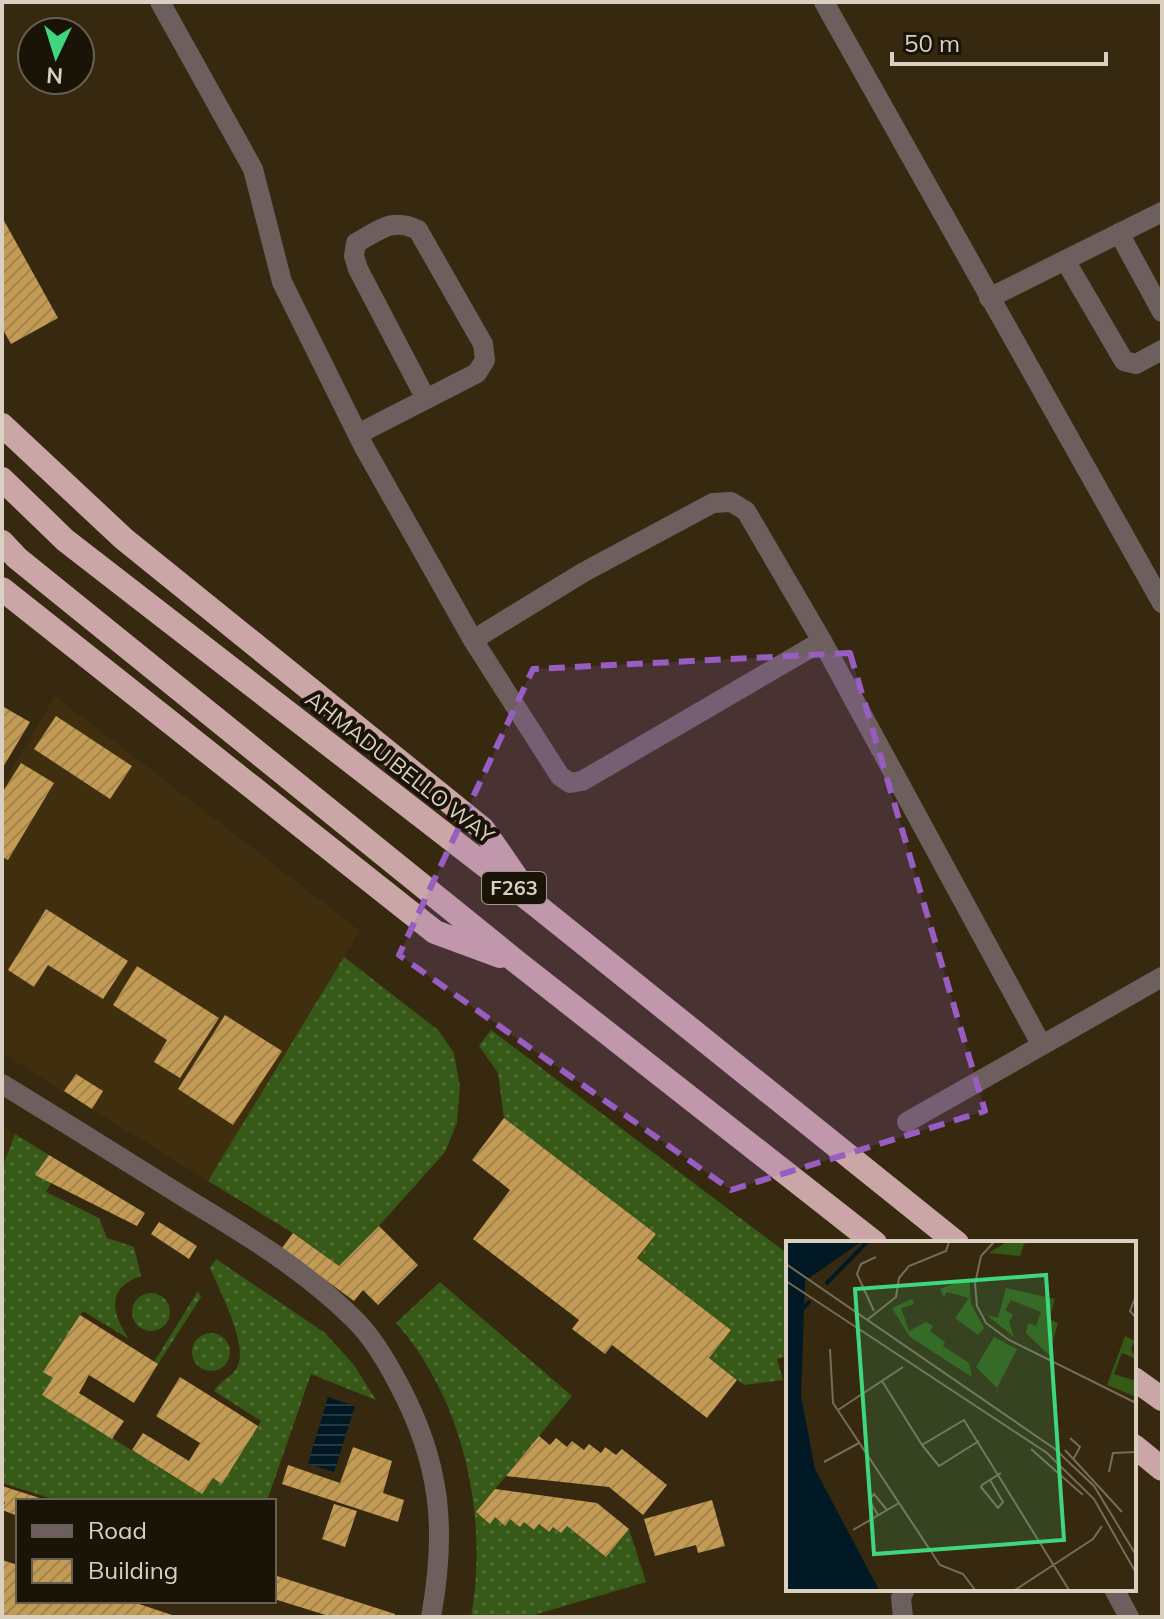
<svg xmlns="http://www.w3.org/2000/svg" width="1164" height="1619" font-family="Mulish,sans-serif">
	<defs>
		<pattern id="grass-dots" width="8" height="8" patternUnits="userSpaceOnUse" patternTransform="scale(2)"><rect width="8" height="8" fill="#365918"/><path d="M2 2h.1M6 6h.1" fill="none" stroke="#527038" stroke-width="1.8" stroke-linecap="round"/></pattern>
		<pattern id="water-rules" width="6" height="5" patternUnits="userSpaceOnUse" patternTransform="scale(2)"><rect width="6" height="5" fill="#001925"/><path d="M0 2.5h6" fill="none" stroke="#253943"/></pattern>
		<pattern id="building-hatch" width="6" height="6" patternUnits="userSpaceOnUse" patternTransform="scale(2)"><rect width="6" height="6" fill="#c39b54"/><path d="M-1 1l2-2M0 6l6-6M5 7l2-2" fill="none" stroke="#a2844e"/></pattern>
	</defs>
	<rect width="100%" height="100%" fill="#362910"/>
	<path fill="#402f0e" d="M55,696L360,931L208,1181L2,1053V786Z
		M2,1126L15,1134L2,1168Z"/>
	<path fill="url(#grass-dots)" d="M344,957L438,1030L454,1053L460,1087L457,1123L445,1152L379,1226L339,1266L293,1233L208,1181Z
		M491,1030L788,1254V1356L777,1359L783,1380L744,1385L709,1358L731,1330L638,1258L656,1234L504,1118L498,1073L479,1046Z
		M15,1134L49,1155L36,1175L51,1183L46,1192L99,1218L107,1238L134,1247L141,1276C106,1288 111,1313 129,1339L83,1311L44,1372L53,1378L43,1395L202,1494L213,1478L222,1483L261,1421L214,1391C222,1379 229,1379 236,1369C251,1349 219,1290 210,1268L216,1259L325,1333L354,1365L376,1400L311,1374L267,1501H59L2,1483V1168Z
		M440,1282L572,1396L476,1512L490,1523L495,1517L505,1525L510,1519L520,1527L524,1522L539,1524L548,1532L553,1527L567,1526L606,1557L629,1529L646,1582L527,1617H471C489,1518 464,1399 396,1323Z
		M198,1291L201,1297L158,1364L154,1362Z
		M132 1312a19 19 0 1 1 38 0a19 19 0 1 1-38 0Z
		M192 1352a19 19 0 1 1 38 0a19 19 0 1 1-38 0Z"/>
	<path fill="url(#water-rules)" d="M328,1397L355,1406L334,1472L308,1464Z"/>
	<path fill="url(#building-hatch)" d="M2,217L58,318L11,344L2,328Z
		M2,706L30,722L2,769Z
		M56,716L132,766L110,799L34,749Z
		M21,763L54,783L8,860L2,857V793Z
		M46,909L128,961L103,999L48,965L34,987L8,970Z
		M137,966L219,1018L180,1078L154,1062L167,1040L113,1005Z
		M225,1015L282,1051L233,1125L178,1089Z
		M76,1074L103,1091L92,1109L64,1091Z
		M504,1118L656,1234L637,1258L731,1330L709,1358L737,1380L707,1418L612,1345L605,1354L572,1329L579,1320L473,1239L510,1190L472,1160Z
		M49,1155L145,1213L137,1226L35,1175Z
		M159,1222L197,1246L189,1259L151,1234Z
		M379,1226L418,1265L378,1305L363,1290L354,1301L282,1248L293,1233L339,1266Z
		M80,1315L158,1364L134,1403L89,1375L79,1393L124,1421L112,1439L42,1395L53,1378L43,1372Z
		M180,1377L258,1426L222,1484L213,1478L202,1494L132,1450L143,1433L189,1461L200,1443L156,1416Z
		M539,1436L550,1445L556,1438L567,1447L572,1441L584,1450L589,1444L601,1453L605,1447L616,1455L622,1449L667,1485L643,1515L609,1487L506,1476Z
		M353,1447L392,1461L383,1493L404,1500L398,1522L282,1484L288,1465L340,1483Z
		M2,1486L46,1500V1501H18V1516L2,1510L5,1502L2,1501Z
		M495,1489L597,1503L629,1529L606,1557L567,1526L561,1533L553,1527L549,1532L539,1524L534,1530L524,1522L520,1527L510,1519L505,1526L495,1517L490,1524L476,1512Z
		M712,1500L725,1546L698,1553L696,1545L655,1556L644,1519Z
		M334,1504L357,1511L345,1547L322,1539Z
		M2,1560L18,1565V1601H130L178,1617H2Z
		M274,1575L395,1614L394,1617H332L274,1599Z"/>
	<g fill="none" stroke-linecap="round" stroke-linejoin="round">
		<path stroke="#6e5f5f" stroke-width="20" d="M160,2L253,169L282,282L364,447L473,640L560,776L570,783L582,781L822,641L1041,1044
			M824,2L1162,603
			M1119,233L1162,312
			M1065,260L1124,361L1136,364L1162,350
			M989,298L1162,212
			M358,434L477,373L485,360L483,344L418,230C392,217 380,230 356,243L354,256L358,269L426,399
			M473,640L584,572L713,503L731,502L746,511L822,641
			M2,1084C64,1122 125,1160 187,1199C247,1235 309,1273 358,1323C375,1341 387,1362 398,1383C441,1463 447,1529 431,1617
			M907,1122L1162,977
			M1114,1589L1129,1617
			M903,1617L901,1598L905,1589"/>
		<path stroke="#cba6a7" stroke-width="24" d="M2,425L124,539L483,829L521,884
			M2,479L65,540L536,905L957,1243
			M2,542L17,558L518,963L875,1243
			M2,589L435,932L500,956
			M1134,1379L1162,1399
			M1134,1446L1162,1469"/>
	</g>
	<path fill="#975dc0" fill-opacity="0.2" stroke="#975dc0" stroke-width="6" stroke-dasharray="16 10" stroke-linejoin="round" d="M850,653L985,1111L731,1190L399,955L533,669Z"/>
	<g text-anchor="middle" stroke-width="8" stroke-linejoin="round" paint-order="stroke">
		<rect fill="#191308" stroke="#9f978a" stroke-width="2" x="482" y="872" width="64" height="32" rx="6"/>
		<g font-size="20" font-weight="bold" fill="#d9d0c1">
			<text x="514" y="895">F263</text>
		</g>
		<g font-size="22" fill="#d9d0c1" stroke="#191308">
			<text transform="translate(400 767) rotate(38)" y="8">AHMADU BELLO WAY</text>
		</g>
	</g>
	<g transform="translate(786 1241)">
		<rect width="350" height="350" fill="#362910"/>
		<path d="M248,1L238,3L234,15L203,12L219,2ZM183,37L185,63L198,87L192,94L169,77L183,57L161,51L158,56L154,48ZM220,47L269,58L263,78L272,82L263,114L240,92L242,82L250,85L255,71L225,59L219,69L227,74L223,81L228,96L201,74L212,77ZM126,58L128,63L115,67L123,90L140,81L147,85L144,90L159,101L157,105L183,122L186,136L124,96L106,67ZM339,95L349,100L345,108L350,118L336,112L328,133L350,140V156L321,144ZM208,96L231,108L211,147L190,126Z" fill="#365918"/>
		<path d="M0,1H75L19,40L15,155L29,228L93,349H0Z" fill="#001925"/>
		<path fill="none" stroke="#001925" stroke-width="4" d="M4,21L24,1M13,30L48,1M40,43L81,1M0,124L11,74L24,60"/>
		<path fill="none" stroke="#776c57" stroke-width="2" d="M208,1L195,15L189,43L191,65L200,82L223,99L350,162M0,23L269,208L308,245L350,314M0,40L261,212L308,258L350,332M350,55L344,70L350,77M88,70L71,33L75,23L90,16M81,79L110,56L113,37L123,25L160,10L163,1M44,108L47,162L154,324L177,333L189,349M96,140L136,204L178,179L283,349M52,169L117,126M284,197L294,206L288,217M136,204L153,225L193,200M245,208L297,254M279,209L336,271M38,221L73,202M323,231L327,212L350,211M204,239L217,261L212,267L195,246L196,244L215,232M92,274L83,259L88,253L101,269M67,289L113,262M229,349L307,298L316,285"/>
		<path fill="#3fd77d" fill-opacity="0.15" stroke="#3fd77d" stroke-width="4" d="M260,34L278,299L88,313L69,48Z"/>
		<rect width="350" height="350" fill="none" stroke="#d9d0c1" stroke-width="4"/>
	</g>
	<rect width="1164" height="1619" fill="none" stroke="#d9d0c1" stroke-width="8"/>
	<rect x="16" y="1499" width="260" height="104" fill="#191308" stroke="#665f52" stroke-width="2"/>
	<rect x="32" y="1525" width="40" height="12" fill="#6e5f5f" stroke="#665f52" stroke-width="2"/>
	<text x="88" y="1539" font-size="24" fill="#d9d0c1">Road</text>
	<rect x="32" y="1559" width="40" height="24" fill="url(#building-hatch)" stroke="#665f52" stroke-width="2"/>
	<text x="88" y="1579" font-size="24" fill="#d9d0c1">Building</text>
	<g transform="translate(56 56) rotate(184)"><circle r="38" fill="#191308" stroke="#665f52" stroke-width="2"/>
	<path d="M0-6L14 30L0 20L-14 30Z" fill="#3fd77d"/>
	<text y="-12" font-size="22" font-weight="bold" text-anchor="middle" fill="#d9d0c1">N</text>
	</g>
	<path d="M892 52v12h214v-12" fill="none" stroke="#d9d0c1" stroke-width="4"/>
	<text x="904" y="52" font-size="24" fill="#d9d0c1" stroke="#191308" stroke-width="6" paint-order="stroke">50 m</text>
</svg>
